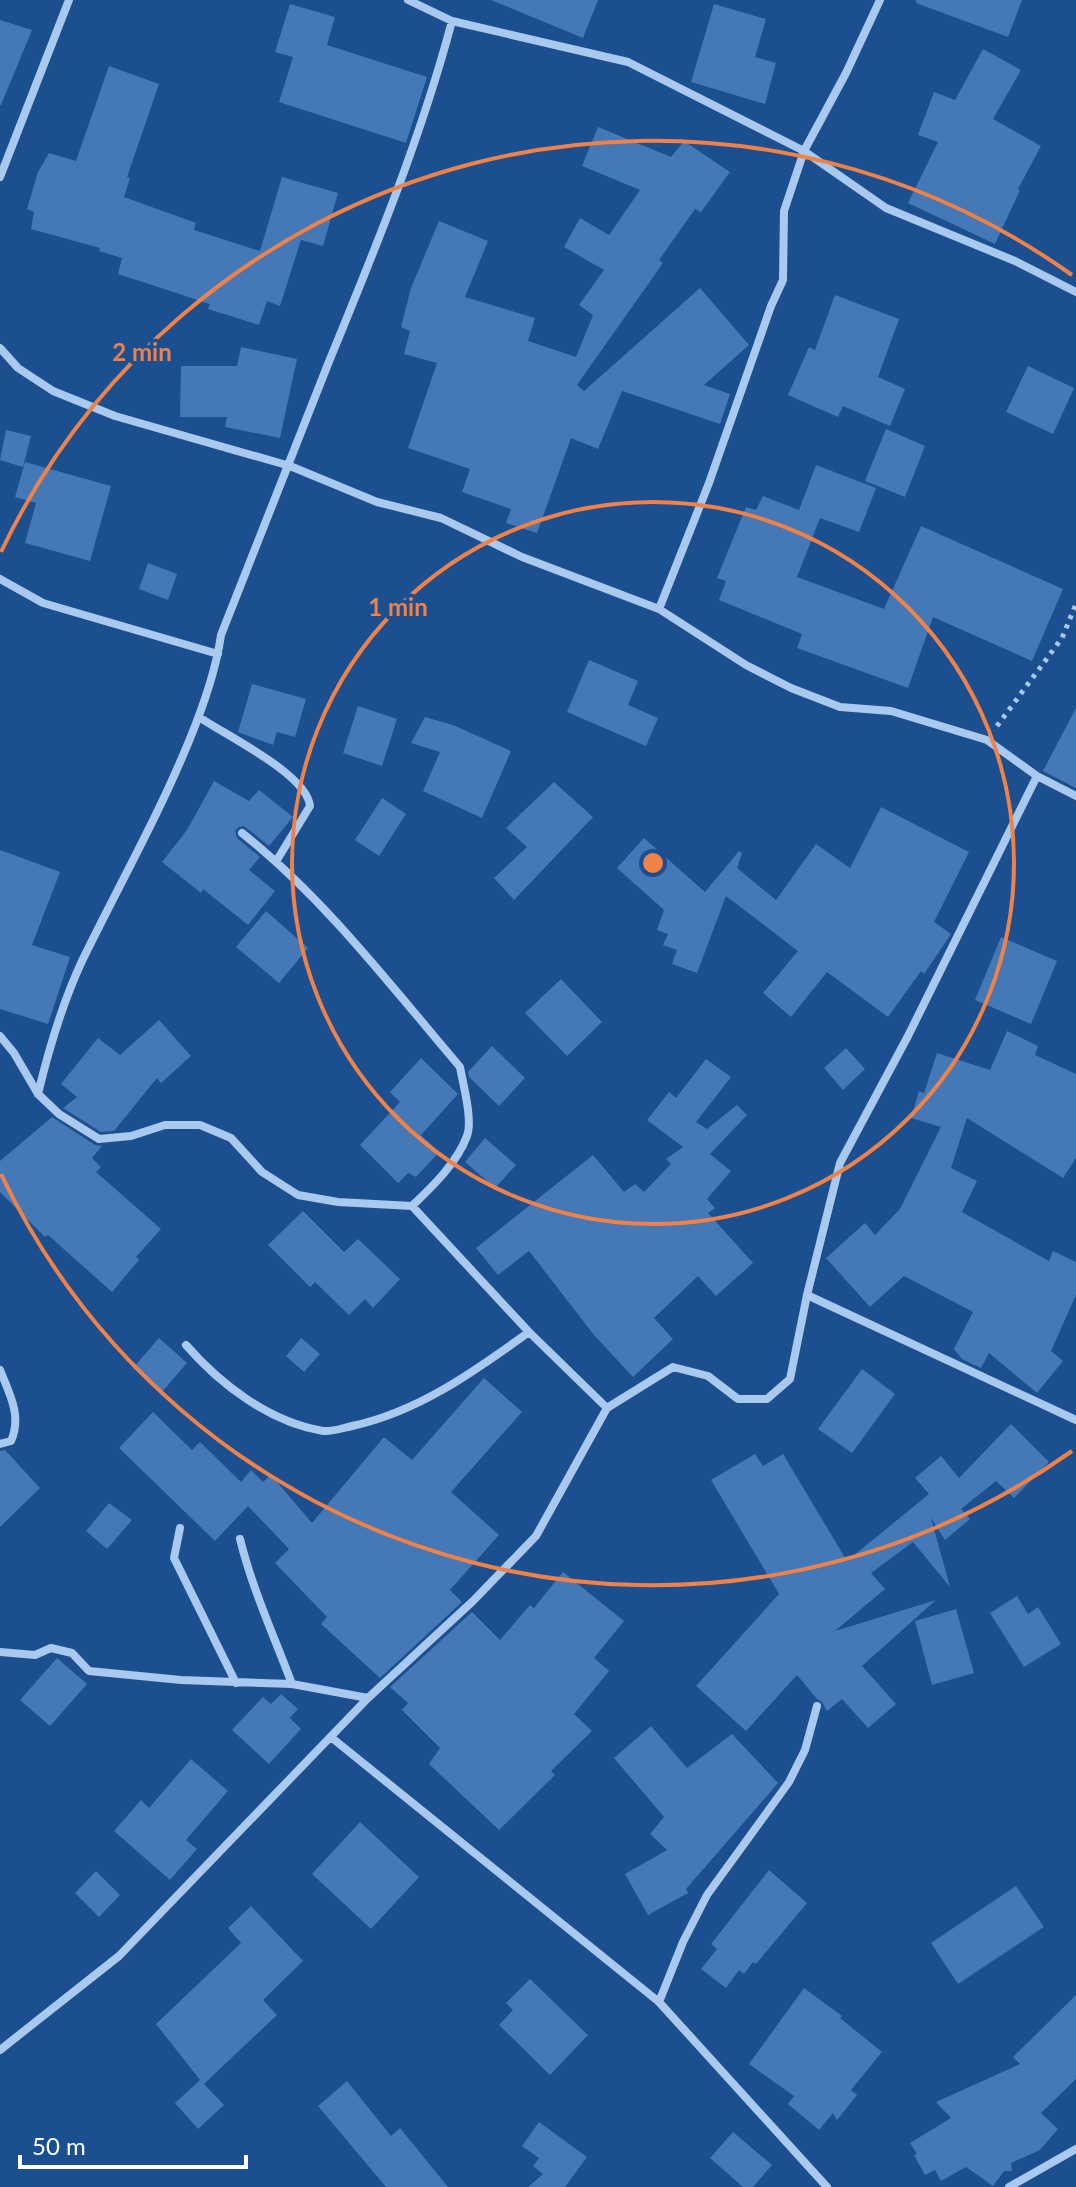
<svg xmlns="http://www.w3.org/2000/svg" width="1076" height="2187" font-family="Lato,sans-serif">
	<rect width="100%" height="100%" fill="#1b4f8f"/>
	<path fill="#4478b7" d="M491,0H598L583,38Z
		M916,0H1022L1008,37L916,3Z
		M290,4L335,17L327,45L427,77L406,143L279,102L293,57L275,52Z
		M714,4L766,19L755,57L776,63L765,104L691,82Z
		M0,20L32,30L1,105H0Z
		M983,49L1021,70L993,119L1041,146L1018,189L1020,190L995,244L908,203L938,142L918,135L934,92L955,100Z
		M109,66L159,84L127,177L130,178L124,197L196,223L194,230L260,251L282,177L338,193L323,246L301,240L280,306L267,301L259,325L208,309L210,304L118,274L122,258L99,251L100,248L31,229L34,212L27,209L38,172L49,153L76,161Z
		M598,127L671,157L684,141L730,172L701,212L695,209L659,260L663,263L577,385L584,391L700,288L749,345L704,385L730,394L720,424L622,391L598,449L571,438L537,533L506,523L511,509L462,492L470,469L408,448L437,363L404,354L410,331L401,327L411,288L439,221L488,241L465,297L535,318L528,341L576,357L593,315L579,305L604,270L564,247L580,218L609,235L640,190L582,166Z
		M835,295L899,319L878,377L905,389L890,426L843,406L838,417L788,395L809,347L815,350Z
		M241,347L297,359L280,438L225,427L227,417H180L181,366H237Z
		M1028,366L1074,388L1053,434L1006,412Z
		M886,429L925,446L905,497L865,481Z
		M6,430L31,436L23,467L0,460Z
		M25,462L111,486L90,561L25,543L36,503L15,497Z
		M816,465L876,488L859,532L820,518L797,577L884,609L921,526L1063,589L1032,661L933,617L908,688L797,648L802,634L719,600L726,581L717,578L746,507L756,510L763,496L799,510Z
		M148,563L177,574L168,600L139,589Z
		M589,660L638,681L628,705L658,718L646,746L567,712Z
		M252,684L306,699L295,737L277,732L273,745L238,732Z
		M358,706L397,719L382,766L343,753Z
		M1076,708V788L1043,771Z
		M425,717L453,725L511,751L482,818L423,791L440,752L411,743Z
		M214,781L249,801L259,790L293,817L269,846L244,826L239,827L235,831L237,838L260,857L249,870L275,891L248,925L203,889L201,893L162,862L187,830Z
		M554,782L593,817L514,900L494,878L527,847L506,828Z
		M382,798L406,814L379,856L355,840Z
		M881,807L969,852L934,922L951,934L924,974L921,971L888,1017L827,972L791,1017L763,993L798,951L726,896L697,973L672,964L677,950L663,945L668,934L657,930L664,910L617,868L644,838L705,892L739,851L742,853L737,868L776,900L816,844L850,868Z
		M0,850L60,872L32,945L70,957L48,1024L0,1009Z
		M266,911L308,948L279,983L236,947Z
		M1001,937L1057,961L1031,1024L975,1000Z
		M561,979L602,1022L567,1056L525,1013Z
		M159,1020L191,1056L161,1083L157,1078L114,1131L101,1132L63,1108L77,1097L61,1084L98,1038L120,1055Z
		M1007,1031L1038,1046L1035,1055L1076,1074V1158L1063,1178L967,1118L951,1168L977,1181L962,1212L1049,1261L1053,1251L1076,1262V1295L1051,1351L1063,1361L1037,1393L989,1353L981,1368L962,1359L954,1349L973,1312L904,1276L870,1307L826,1258L865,1223L875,1235L900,1209L941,1127L911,1118L919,1091L924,1093L937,1053L990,1070Z
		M492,1046L525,1078L499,1106L469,1077L468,1072Z
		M846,1048L865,1069L843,1090L824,1068Z
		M421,1058L458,1094L421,1135L439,1152L416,1177L408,1173L398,1183L360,1145L400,1102L390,1092Z
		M706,1059L731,1077L696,1122L707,1129L737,1105L747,1115L710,1154L731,1171L707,1199L715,1208L708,1213L753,1263L716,1296L698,1276L654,1318L673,1339L633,1377L594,1335L529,1251L498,1275L476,1248L593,1155L624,1192L635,1184L644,1192L671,1164L666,1159L683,1147L647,1120L669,1092L676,1098Z
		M52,1117L95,1145L102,1146L92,1158L101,1167L96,1172L161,1229L136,1257L139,1260L112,1292L48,1235L45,1237L0,1192V1161Z
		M485,1138L516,1165L495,1188L465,1162Z
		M303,1211L344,1252L358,1239L400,1279L373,1308L365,1299L349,1315L315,1282L310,1287L268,1245Z
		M159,1338L187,1363L161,1393L133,1368Z
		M301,1338L320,1354L304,1372L286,1356Z
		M862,1369L895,1394L852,1453L818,1429Z
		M484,1378L522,1412L451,1492L499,1535L450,1590L462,1602L380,1678L321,1624L327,1617L275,1563L289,1549L248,1506L215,1541L119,1448L153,1412L192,1450L200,1442L241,1482L251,1470L263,1482L271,1475L312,1523L384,1437L412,1460Z
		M1011,1424L1049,1462L1014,1498L996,1481L961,1509L970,1519L945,1540L931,1518L950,1587L913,1542L871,1573L885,1589L835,1631L936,1600L862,1666L896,1704L868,1728L842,1699L827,1711L822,1702L817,1699L797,1675L746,1731L696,1686L779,1594L711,1480L755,1454L763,1466L783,1454L847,1561L929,1494L915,1478L941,1456L959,1478Z
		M5,1450L40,1488L0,1527V1451Z
		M109,1503L132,1520L107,1549L86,1531Z
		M563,1572L624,1621L594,1658L609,1671L574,1714L592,1731L551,1771L555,1775L499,1830L429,1764L440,1748L402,1710L408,1703L390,1687L472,1612L500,1640L530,1605L534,1608Z
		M1017,1596L1028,1614L1038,1607L1061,1644L1024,1667L990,1613Z
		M956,1609L974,1673L932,1685L915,1621Z
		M57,1658L87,1684L50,1726L20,1700Z
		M281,1694L298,1709L290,1718L301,1729L269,1764L232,1730L263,1697L271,1704Z
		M651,1726L687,1768L732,1734L778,1783L686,1889L688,1893L648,1915L625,1874L667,1850L650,1834L664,1817L614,1758Z
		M191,1759L228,1791L186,1840L197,1849L170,1880L114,1831L141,1800L149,1808Z
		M360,1822L419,1877L371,1929L312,1874Z
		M769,1870L807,1903L756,1964L753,1962L744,1974L739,1970L726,1988L701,1969L717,1949L711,1944Z
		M96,1871L120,1895L99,1917L75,1893Z
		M1016,1886L1044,1927L958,1984L931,1943Z
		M251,1906L303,1961L263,2000L277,2015L204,2084L224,2105L198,2129L175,2103L200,2080L156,2024L241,1943L228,1928Z
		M530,1979L588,2035L550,2075L499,2025L513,2010L506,2003Z
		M804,1988L842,2016L840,2018L882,2052L851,2090L857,2095L837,2120L833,2113L819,2130L788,2104L794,2096L749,2064Z
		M1076,1995V2079L1041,2113L1058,2129L1040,2150L1011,2163L1012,2171H1004L993,2186L966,2167L941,2181L935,2170L925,2175L914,2155L917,2154L910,2143L951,2118L936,2102L1020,2064L1013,2057Z
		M347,2081L391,2136L400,2128L448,2187H386L318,2106Z
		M539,2122L587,2157L565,2187H528L543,2174L533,2166L539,2158L522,2146Z
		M733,2132L772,2165L753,2187H743L710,2158Z"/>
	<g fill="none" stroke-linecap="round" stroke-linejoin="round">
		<path stroke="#a9c9ee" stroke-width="5" stroke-dasharray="4 6" stroke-linecap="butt" d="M997,726L1062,638L1076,604"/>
		<path stroke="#a9c9ee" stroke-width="8" d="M408,0L452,21L628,62L804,151L886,208L1015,261L1076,292
			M0,177L69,0
			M0,348L18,368L53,391L115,416L290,466L377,502L441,518L522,557L659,609L746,665L791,688L840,707L891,711L987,740L1037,776L1076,796
			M0,579L43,603L218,654
			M659,609L709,483L771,306L783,280L784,211L804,151L846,73L880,0
			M199,717C225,735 307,774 310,806L277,860
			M242,833C325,899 391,986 460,1067C463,1084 473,1120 467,1136C457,1163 432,1187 412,1206
			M0,1036L14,1053L38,1094L59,1114L99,1139L131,1136L165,1125H200L231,1138L262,1172L298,1195L338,1202L412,1206L529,1332L607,1408
			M38,1094C49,1048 62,1004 82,961C118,887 158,817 189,741C203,707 216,671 221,635C257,545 292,454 328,364C374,252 421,138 452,21
			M807,1295L1076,1420
			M186,1345C220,1384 269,1422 323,1431C332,1432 343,1428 352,1426C418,1412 475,1371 529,1332
			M0,1370C10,1395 22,1416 11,1441L0,1444
			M180,1528L174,1558L236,1683
			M240,1539C252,1588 274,1636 292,1684
			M0,1652L35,1655L51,1648L72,1653L89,1671L181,1680L292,1684L368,1698
			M332,1738L659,2002L827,2187
			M659,2002L683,1942L707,1895L789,1782L805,1750L817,1706
			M0,2050L119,1956L368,1698L473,1601L536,1536L607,1408L673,1367L708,1376L738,1399H767L790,1379L807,1295L840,1163L908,1036L1037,776
			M1009,2187L1076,2149"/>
	</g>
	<g fill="none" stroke="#ee8249" stroke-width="4">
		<circle cx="653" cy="863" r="361"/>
		<path d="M1072 1451A722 722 0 0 1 1 1174M1 552A722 722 0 0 1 1072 275"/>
	</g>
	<circle cx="653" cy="863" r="12" fill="#ee8249" stroke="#1b4f8f" stroke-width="4"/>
	<g font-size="24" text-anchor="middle" font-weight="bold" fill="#ee8249" stroke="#1b4f8f" stroke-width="7" stroke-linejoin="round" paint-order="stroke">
		<text x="142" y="361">2 min</text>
		<text x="398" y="616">1 min</text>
	</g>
	<path d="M20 2155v12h226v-12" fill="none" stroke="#ffffff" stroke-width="4"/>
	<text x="32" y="2155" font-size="24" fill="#ffffff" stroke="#1b4f8f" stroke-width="6" paint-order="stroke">50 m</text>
</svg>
